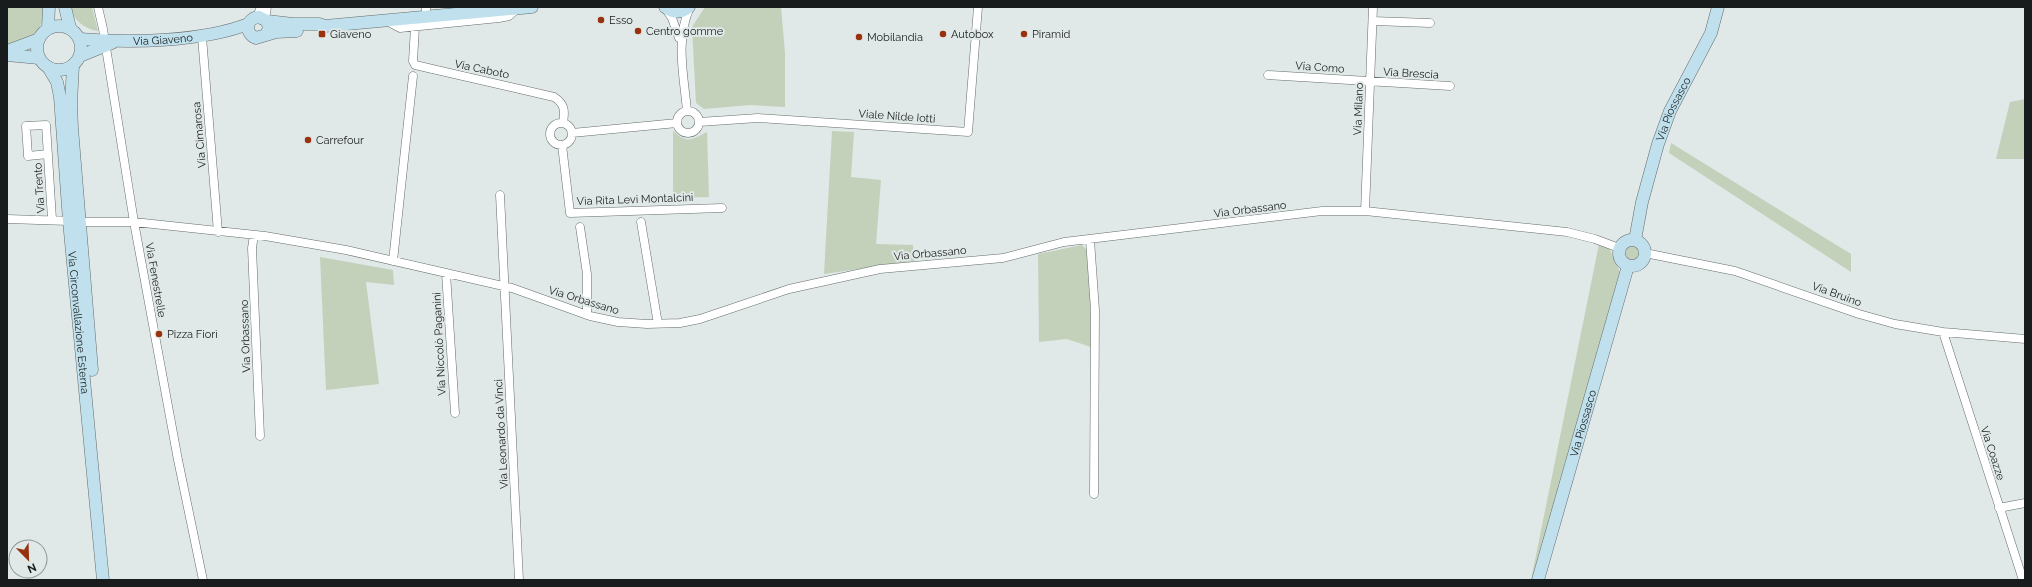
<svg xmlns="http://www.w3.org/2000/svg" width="2032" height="587" font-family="Raleway,sans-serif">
	<rect width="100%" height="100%" fill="#e0e8e8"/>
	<path fill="#c3d1ba" d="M7,7H45C43,31 31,42 7,44Z
		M69,7H92L98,31C84,29 74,20 69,7Z
		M705,7H781L785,53V107L750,105L704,109L696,103L692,27Z
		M2025,99V159H1996L2010,102Z
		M673,131C687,144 691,140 707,132L709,197L673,198Z
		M832,131L854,132L851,177L881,180L876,244L913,245L914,261L824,274Z
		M1671,143L1851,254V272L1669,153Z
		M1599,244L1609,248L1620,272L1535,580H1531Z
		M1082,245L1089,252L1091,347L1067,339L1039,342L1038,254Z
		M1625 253a7 7 0 1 1 14 0a7 7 0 1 1-14 0Z
		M320,257L393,270L394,285L366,282L379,384L326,390Z"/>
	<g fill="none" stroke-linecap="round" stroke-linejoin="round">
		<g stroke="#656c6c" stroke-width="9">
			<path id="street" d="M98,7L103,29L134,222L178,460L203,580
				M666,9L672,18L679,38
				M426,16V7
				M257,17L261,7
				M265,19L267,7
				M387,21L400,28L499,18L509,16L518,8
				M1373,21L1430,23
				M415,27L413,61L415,65L554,97C565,104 565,111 563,123
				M202,37L218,232
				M1268,75L1450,86
				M677 122a11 11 0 1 1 22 0a11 11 0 1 1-22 0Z
				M687,111C684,76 675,40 690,7
				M699,122L758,118L968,132L978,7
				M550 134a11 11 0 1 1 22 0a11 11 0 1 1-22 0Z
				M572,133L677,123
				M562,145L570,213L722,208
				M48,154L28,156L26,126L46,125L52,219
				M500,195L519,580
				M1365,211L1373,7
				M7,219L69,221
				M79,222H134L265,236L346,250L512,288L590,316L618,322L647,324L680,323L700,319L789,289L880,269L1003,258L1064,242L1322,211H1365L1567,232L1595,239L1619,248
				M641,222L658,324
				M580,227L587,274V315
				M254,235L252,248L260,436
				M1090,240L1095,310L1094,494
				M1645,253L1735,271L1859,314L1895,324L1943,332L2025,339
				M393,261L413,76
				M446,273L455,413
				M1943,332L2023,580
				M1999,508L2025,503"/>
		</g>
		<g stroke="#656c6c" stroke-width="13">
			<g id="secondary">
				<path d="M65,7L70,28"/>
				<path d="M665,7C673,13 681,13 689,7"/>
				<path d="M267,21L293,24H319L325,26L532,7"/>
				<circle cx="59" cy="48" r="22"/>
				<path d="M48,28L49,7"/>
				<path d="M266,35L269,28L267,21L259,17C246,18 244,33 256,38L276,32L297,31"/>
				<path id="s1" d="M80,39C129,43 202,42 248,24"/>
				<path d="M7,51L39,39"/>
				<path d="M7,55L39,58"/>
				<path d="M80,56L112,43"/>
				<path d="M73,65L71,104L72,128L92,370"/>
				<path id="s2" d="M48,67L57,82L60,97L69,221L103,580"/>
				<circle cx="1632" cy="253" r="13"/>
				<path id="s3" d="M1635,240L1642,202L1658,144L1670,111L1711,33L1718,7"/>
				<path id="s4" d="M1538,580L1628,266"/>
			</g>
		</g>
		<use href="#street" stroke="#fff" stroke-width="8"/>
		<use href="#secondary" stroke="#bfe0ec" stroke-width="12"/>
	</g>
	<g fill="#98310e" stroke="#e0e8e8" stroke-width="1.5">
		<circle cx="601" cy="20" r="4"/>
		<circle cx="638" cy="31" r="4"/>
		<rect x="318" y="30" width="8" height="8" rx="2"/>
		<circle cx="943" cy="34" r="4"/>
		<circle cx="1024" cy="34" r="4"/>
		<circle cx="859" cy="37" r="4"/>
		<circle cx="308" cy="140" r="4"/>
		<circle cx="159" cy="334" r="4"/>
	</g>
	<g text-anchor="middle" stroke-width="4" stroke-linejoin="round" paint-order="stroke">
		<g font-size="11" fill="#191c1c" stroke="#e0e8e8" text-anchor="start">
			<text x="609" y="24">Esso</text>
			<text x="646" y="35">Centro gomme</text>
			<text x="330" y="38">Giaveno</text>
			<text x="951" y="38">Autobox</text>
			<text x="1032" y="38">Piramid</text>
			<text x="867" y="41">Mobilandia</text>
			<text x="316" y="144">Carrefour</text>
			<text x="167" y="338">Pizza Fiorì</text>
		</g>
		<g font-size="11" fill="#191c1c" stroke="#e0e8e8">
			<text dy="4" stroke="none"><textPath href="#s1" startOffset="83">Via Giaveno</textPath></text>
			<text transform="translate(1320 67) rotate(4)" y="4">Via Como</text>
			<text transform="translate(482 69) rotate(12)" y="4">Via Caboto</text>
			<text transform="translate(1411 73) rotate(3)" y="4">Via Brescia</text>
			<text transform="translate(1358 109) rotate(-88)" y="4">Via Milano</text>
			<text dy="4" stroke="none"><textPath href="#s3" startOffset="137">Via Piossasco</textPath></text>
			<text transform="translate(897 116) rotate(4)" y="4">Viale Nilde Iotti</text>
			<text transform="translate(199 135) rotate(-95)" y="4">Via Cimarosa</text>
			<text transform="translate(39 188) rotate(-94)" y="4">Via Trento</text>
			<text transform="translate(635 199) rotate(-2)" y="4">Via Rita Levi Montalcini</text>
			<text transform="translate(1250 209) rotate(-7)" y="4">Via Orbassano</text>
			<text transform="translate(930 253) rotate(-5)" y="4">Via Orbassano</text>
			<text transform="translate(156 280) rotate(80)" y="4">Via Fenestrelle</text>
			<text transform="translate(1837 294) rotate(20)" y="4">Via Bruino</text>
			<text transform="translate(584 300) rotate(17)" y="4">Via Orbassano</text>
			<text dy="4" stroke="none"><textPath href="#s2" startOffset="259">Via Circonvallazione Esterna</textPath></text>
			<text transform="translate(245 336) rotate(-92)" y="4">Via Orbassano</text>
			<text transform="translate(439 344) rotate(-93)" y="4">Via Niccolò Paganini</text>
			<text dy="4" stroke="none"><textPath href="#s4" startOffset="163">Via Piossasco</textPath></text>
			<text transform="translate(501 434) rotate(-93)" y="4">Via Leonardo da Vinci</text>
			<text transform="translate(1993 453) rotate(72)" y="4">Via Coazze</text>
		</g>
	</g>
	<rect width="2032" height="587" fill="none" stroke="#191c1c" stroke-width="16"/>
	<g transform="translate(28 559) rotate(157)"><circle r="19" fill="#e0e8e8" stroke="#909696"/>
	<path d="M0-3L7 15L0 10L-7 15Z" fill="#98310e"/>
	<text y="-6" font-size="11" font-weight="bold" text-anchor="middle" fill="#191c1c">N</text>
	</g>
</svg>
